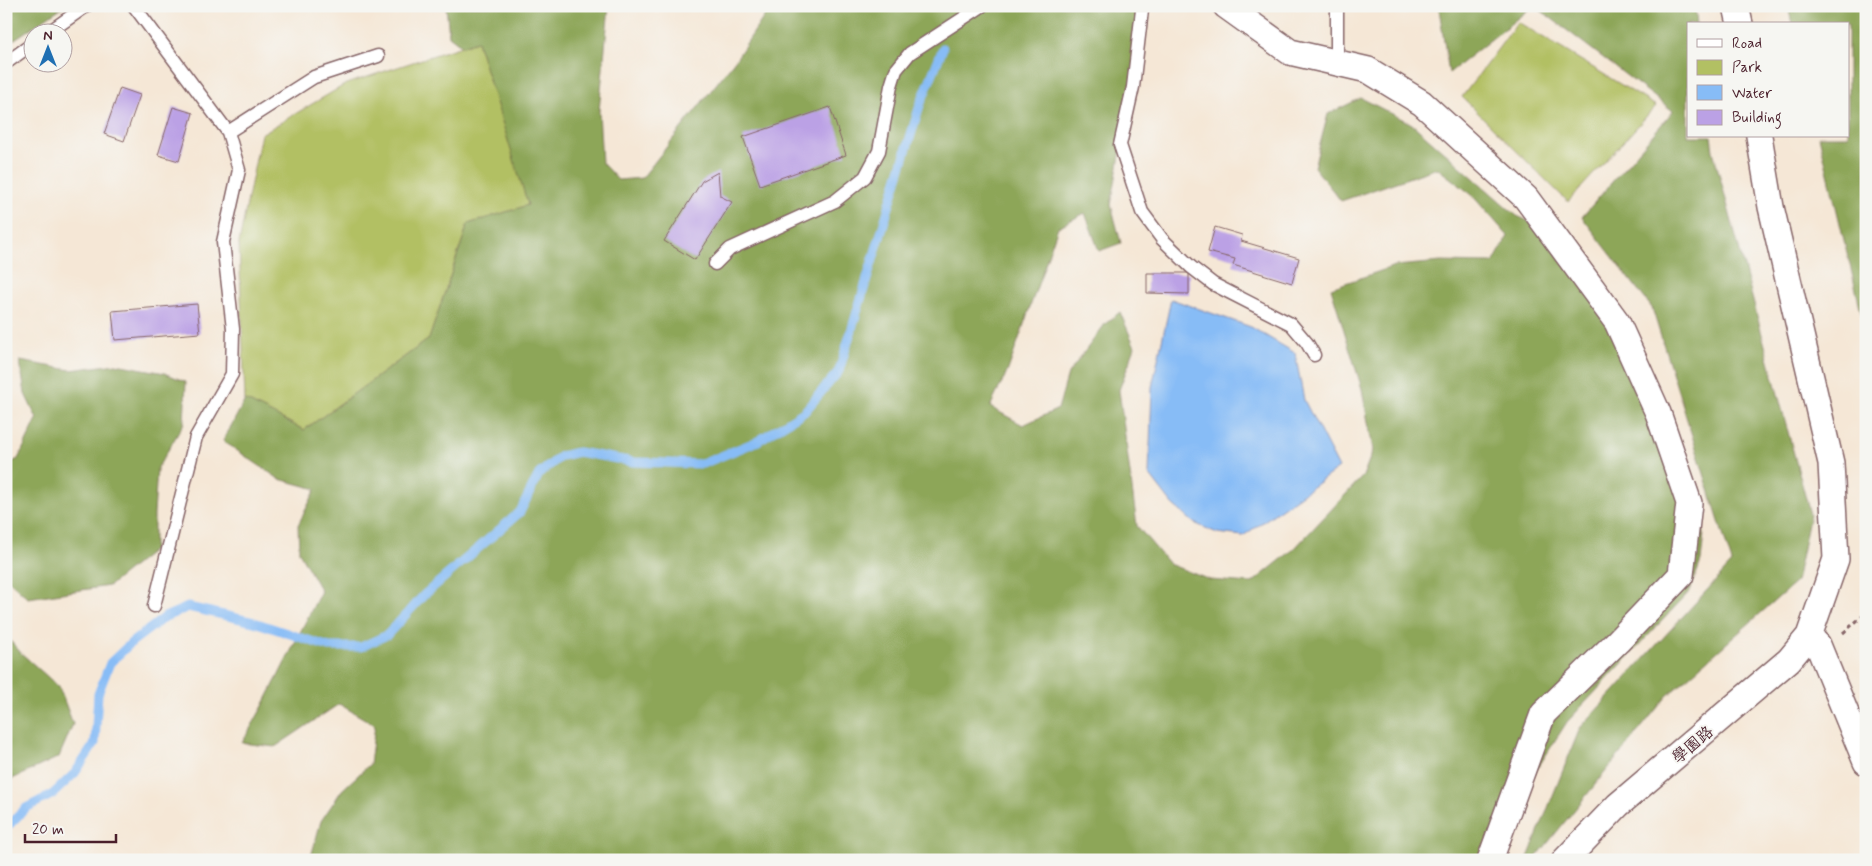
<svg xmlns="http://www.w3.org/2000/svg" width="1872" height="866" font-family="Mynerve,'LXGW WenKai TC',sans-serif">
	<rect width="100%" height="100%" fill="#f6f6f2"/>
	<filter id="ink" filterUnits="userSpaceOnUse"><feTurbulence type="fractalNoise" baseFrequency=".02" numOctaves="2"/><feDisplacementMap in="SourceGraphic" scale="10" xChannelSelector="R" yChannelSelector="G"/><feConvolveMatrix kernelMatrix="1 2 1 2 8 2 1 2 1" color-interpolation-filters="sRGB"/></filter>
	<filter id="wash" filterUnits="userSpaceOnUse"><feTurbulence type="fractalNoise" baseFrequency=".0096" numOctaves="4" result="noise"/><feDisplacementMap in="SourceGraphic" scale="20" xChannelSelector="R" yChannelSelector="G"/><feGaussianBlur stdDeviation="1.12" result="paint"/><feColorMatrix in="noise" values="0 0 0 0 0 0 0 0 0 0 0 0 0 0 0 0 0 1.4 0 .05"/><feComposite in="paint" operator="in"/></filter>
	<g filter="url(#wash)">
		<rect width="100%" height="100%" fill="#f5e7d6"/>
		<path fill="#b2c063" stroke="#7e7047" d="M1518,22L1656,106L1568,202L1462,97Z
			M477,41L529,205L468,224L429,339L304,430L245,400L239,243L261,134L346,84Z"/>
		<path fill="#8da659" stroke="#6c6242" d="M6,6H64L6,45Z
			M446,6H609L599,111L602,163L618,180L642,178L736,59L771,6H1147L1111,205L1121,243L1099,251L1085,213L1058,227L1008,370L990,407L1023,425L1058,409L1068,374L1105,324L1120,312L1135,347L1119,390L1137,526L1169,564L1210,580L1252,583L1294,549L1363,476L1373,450L1362,389L1331,288L1395,266L1441,262L1493,263L1508,236L1471,194L1437,168L1341,201L1314,167L1328,114L1361,98L1412,124L1517,216L1570,239L1687,460L1704,533L1701,561L1690,591L1567,722L1479,860H310L321,821L342,790L370,764L375,725L339,704L275,747L242,743L263,706L321,591L299,552L298,525L316,489L279,479L223,441L245,400L304,430L429,339L468,224L528,205L477,41L462,46L449,36Z
			M1440,6H1533L1449,73L1439,9Z
			M1535,6H1695L1697,24H1688V136H1711L1713,151L1810,514L1796,582L1667,696L1534,860H1527L1580,728L1732,563L1652,308L1582,217L1673,111Z
			M1788,6H1866V332L1819,136H1848V24H1792Z
			M20,361L71,370L116,364L165,373L186,382L184,423L157,469L154,514V550L109,586L28,598L6,578V465L18,459L37,419L25,394Z
			M6,636L21,653L59,687L73,724L59,757L6,782Z"/>
		<path fill="#87bcf6" stroke="#686e90" d="M1171,299L1251,327L1295,353L1304,400L1339,468L1243,536L1217,533L1194,523L1172,504L1149,474L1152,387Z"/>
		<g fill="none" stroke-linecap="round" stroke-linejoin="round">
			<path stroke="#87bcf6" stroke-width="9" d="M6,828L26,808L53,794L75,773L95,743L98,694L110,663L132,642L165,617L188,607L254,622L329,647H361L387,635L424,595L520,512L539,474L561,456L578,452L634,462L702,464L758,441L805,411L839,371L920,105L943,48"/>
		</g>
		<g id="blocks">
			<path fill="#bba1e5" d="M120,88L140,95L124,141L104,134Z
				M173,107L193,113L179,161L158,155Z
				M830,107L846,155L760,185L743,137Z
				M718,172L720,196L732,202L695,260L664,241L702,181Z
				M1215,227L1242,235L1241,241L1299,258L1292,283L1233,265L1235,259L1208,252Z
				M1147,273H1189V294L1147,293Z
				M197,304L200,333L115,340L112,311Z"/>
		</g>
	</g>
	<g filter="url(#ink)">
		<use href="#blocks" fill-opacity="0" stroke="#866567" stroke-width="1"/>
		<g fill="none" stroke-linecap="round" stroke-linejoin="round">
			<g stroke="#866567" stroke-width="15">
				<path id="lane" d="M134,6L228,132L239,170L223,242L233,329L232,374L196,437L154,606
					M1144,6L1142,10L1133,87L1120,145L1142,212L1162,239L1191,267L1213,284L1291,324L1307,343L1314,355
					M1337,6V63
					M49,32L86,6
					M6,63L32,44
					M228,132L314,77L378,56
					M715,264L730,249L835,201L865,177L879,151L891,86L896,70L910,53L982,6"/>
			</g>
			<g stroke="#866567" stroke-width="28">
				<path id="street" d="M1226,6L1290,52L1368,70L1422,103L1526,198L1617,322L1658,413L1689,503L1681,575L1618,641L1543,714L1490,860
					M1736,6L1740,24
					M1759,136L1771,207L1831,463L1836,559L1809,636
					M1565,860L1618,805L1789,660L1809,636L1818,645L1866,762"/>
			</g>
			<path stroke="#866567" stroke-width="3" stroke-dasharray="4 4" stroke-linecap="butt" d="M1843,633L1866,613"/>
			<use href="#lane" stroke="#fff" stroke-width="12"/>
			<use href="#street" stroke="#fff" stroke-width="25"/>
		</g>
	</g>
	<g text-anchor="middle" stroke-width="4" stroke-linejoin="round" paint-order="stroke">
		<g font-size="16" fill="#4a1f2b" stroke="#f6f6f2">
			<text transform="translate(1692 744) rotate(-40)" y="6">學園路</text>
		</g>
	</g>
	<rect width="1872" height="866" fill="none" stroke="#f6f6f2" stroke-width="25"/>
	<rect x="1687" y="22" width="162" height="115" fill="#f6f6f2" stroke="#b1a0a2"/>
	<rect x="1697" y="39" width="25" height="8" fill="#ffffff" stroke="#b1a0a2"/>
	<text x="1732" y="48" font-size="15" fill="#4a1f2b">Road</text>
	<rect x="1697" y="60" width="25" height="15" fill="#b2c063" stroke="#b1a0a2"/>
	<text x="1732" y="72" font-size="15" fill="#4a1f2b">Park</text>
	<rect x="1697" y="85" width="25" height="15" fill="#87bcf6" stroke="#b1a0a2"/>
	<text x="1732" y="98" font-size="15" fill="#4a1f2b">Water</text>
	<rect x="1697" y="110" width="25" height="15" fill="#bba1e5" stroke="#b1a0a2"/>
	<text x="1732" y="122" font-size="15" fill="#4a1f2b">Building</text>
	<g transform="translate(48 48)"><circle r="24" fill="#f6f6f2" stroke="#b1a0a2"/>
	<path d="M0-4L9 19L0 12L-9 19Z" fill="#1f6fb2"/>
	<text y="-8" font-size="14" font-weight="bold" text-anchor="middle" fill="#4a1f2b">N</text>
	</g>
	<path d="M25 834v8h91v-8" fill="none" stroke="#4a1f2b" stroke-width="2.5"/>
	<text x="32" y="834" font-size="15" fill="#4a1f2b" stroke="#f6f6f2" stroke-width="4" paint-order="stroke">20 m</text>
</svg>
